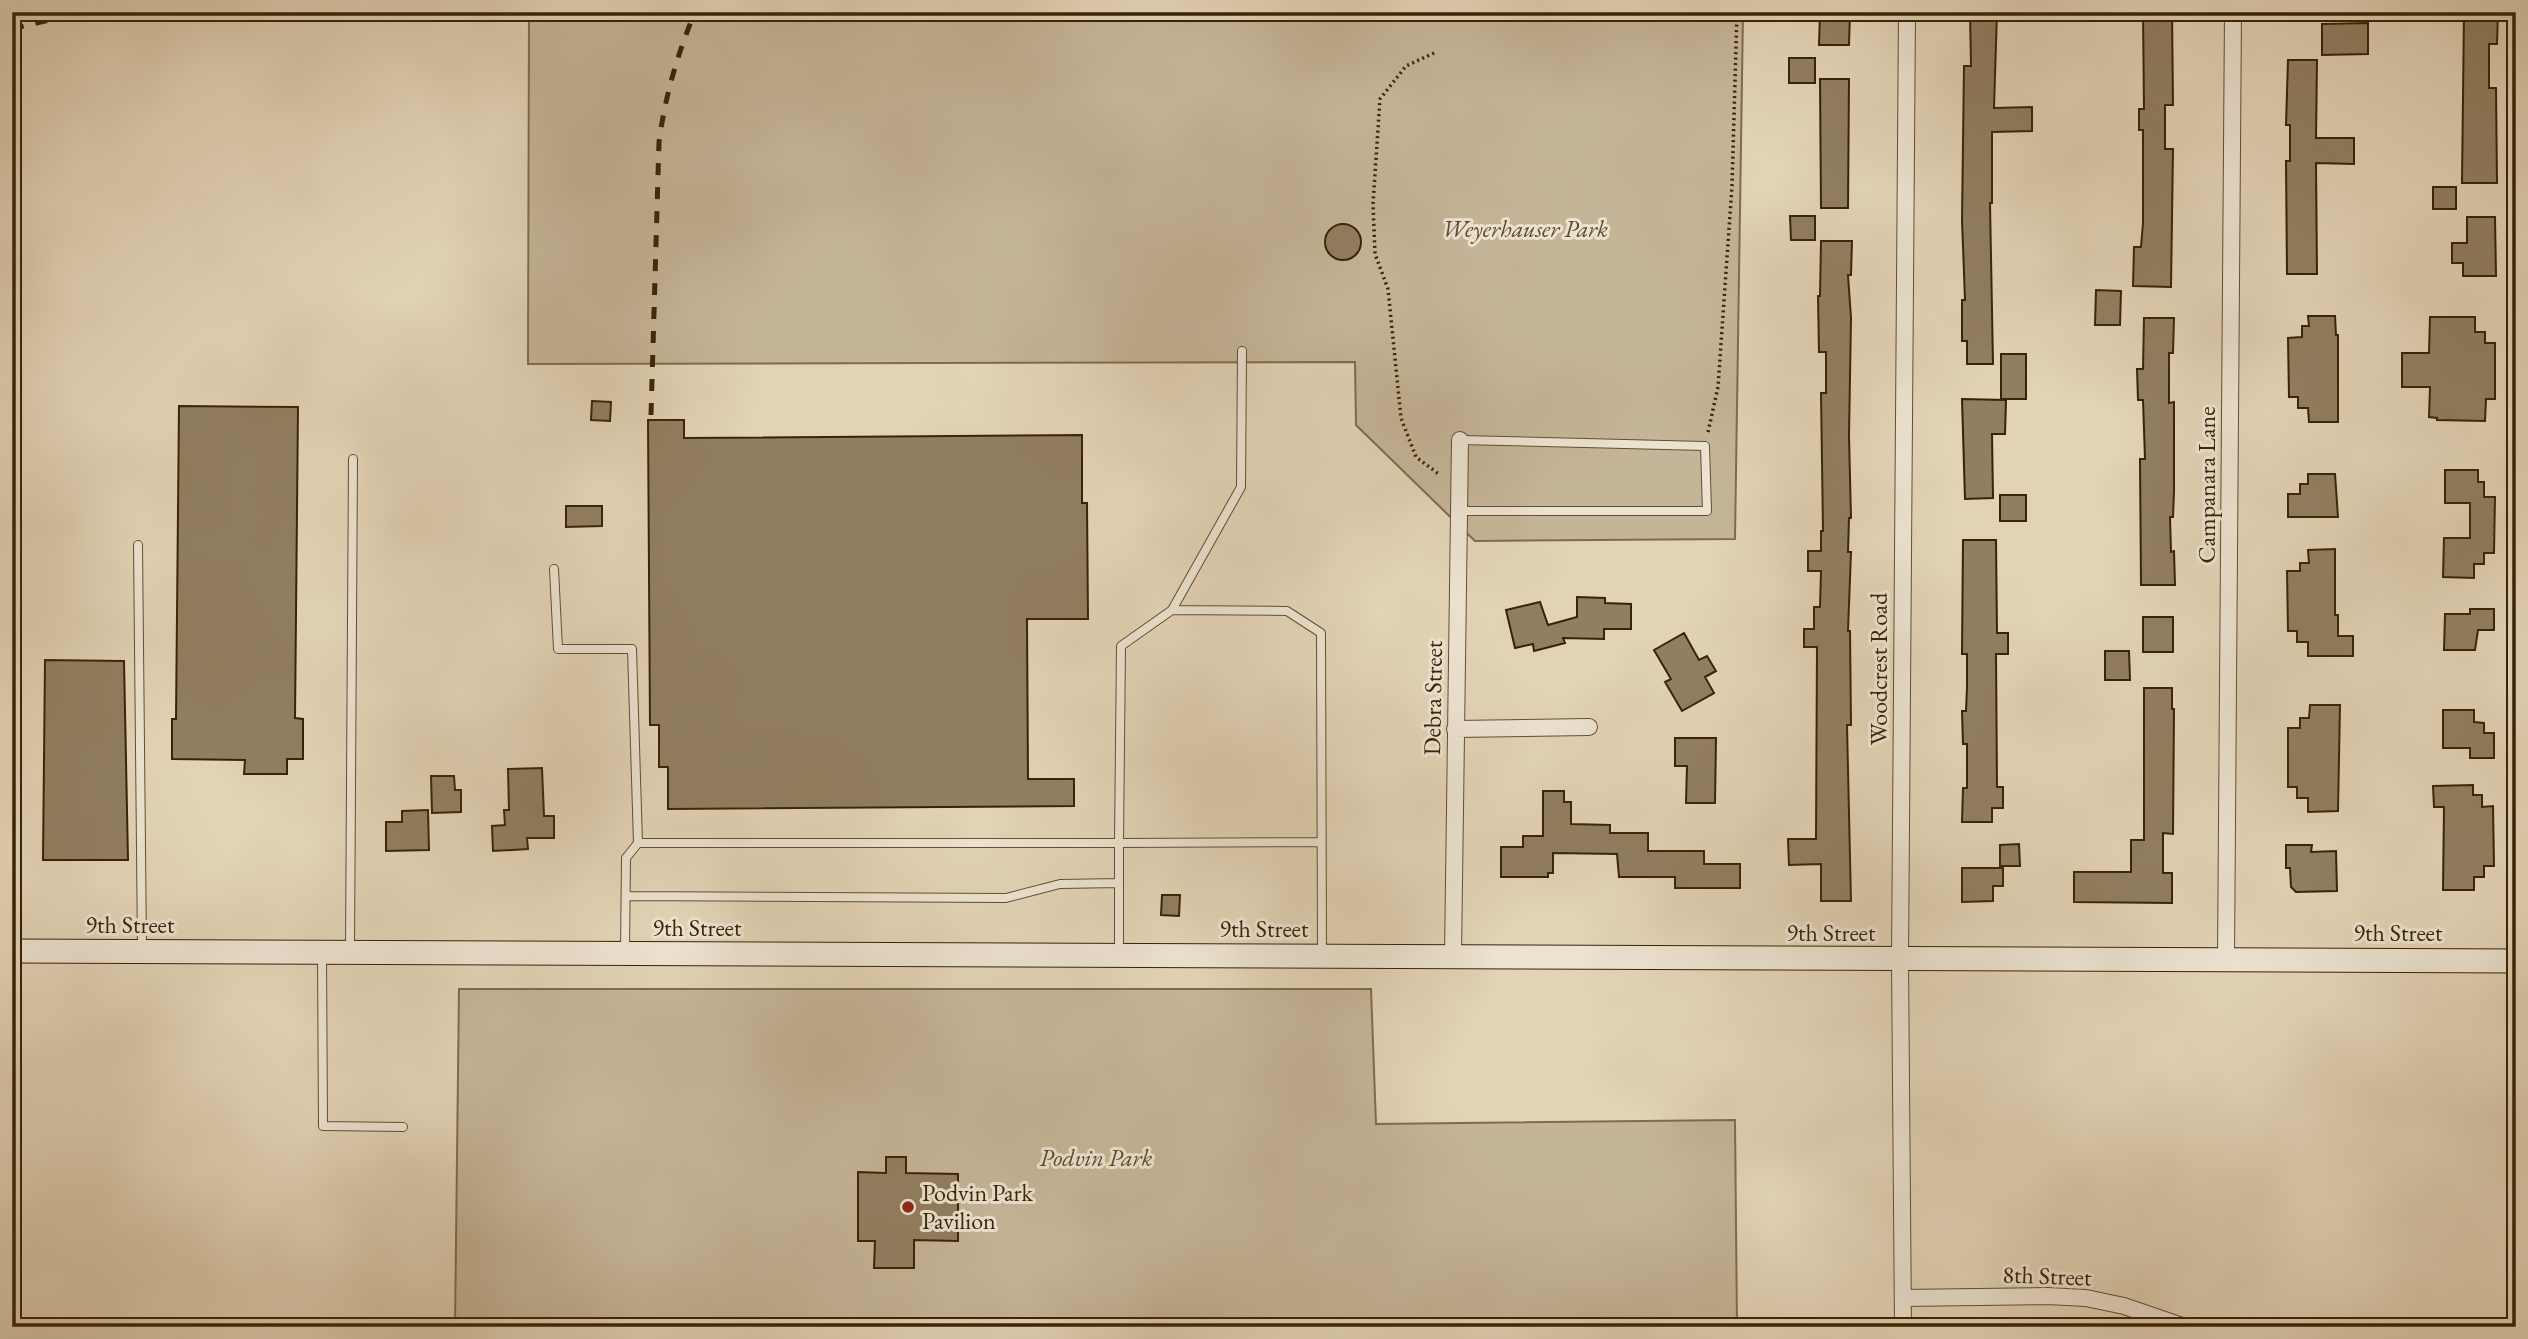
<svg xmlns="http://www.w3.org/2000/svg" width="2528" height="1339" font-family="'EB Garamond',serif">
	<rect width="100%" height="100%" fill="#e2d3b6"/>
	<filter id="stains"><feTurbulence type="fractalNoise" baseFrequency=".00286" numOctaves="4"/><feColorMatrix values="0 0 0 0 .2 0 0 0 0 .09 0 0 0 0 .02 0 0 0 .5 -.17"/></filter>
	<radialGradient id="worn" r=".72"><stop offset=".6" stop-color="#630" stop-opacity="0"/><stop offset="1" stop-color="#630" stop-opacity=".3"/></radialGradient>
	<path fill="#c5b598" stroke="#7f6c4e" stroke-width="2" d="M529,12H1743L1735,539L1475,541L1356,425L1355,362L528,364Z
		M459,989H1371L1376,1124L1735,1120L1737,1327H455Z"/>
	<path fill="#917f61" stroke="#392305" stroke-width="2" d="M1820,12H1850L1849,45H1819Z
		M1970,12H1997L1994,108L2032,107V131L1992,132V203H1990L1993,364H1967V341H1962V300H1965L1962,220L1964,66H1971Z
		M2143,12H2172L2173,105H2165V149H2173L2171,287L2133,286L2134,247H2141L2143,223V130H2139V109H2144Z
		M2464,12H2498L2497,44H2489V88H2496L2497,183H2462Z
		M2368,23V54L2322,55V24Z
		M1789,58H1815V83H1789Z
		M2288,60H2317L2316,138H2354V164L2316,163L2317,274H2287L2286,161H2290V125H2286Z
		M1820,79H1849L1848,208H1821Z
		M2433,187H2456V209H2433Z
		M1790,216H1815V240H1791Z
		M2467,217H2495L2496,276H2463V263H2452V243H2467Z
		M1325 242a18 18 0 1 1 36 0a18 18 0 1 1-36 0Z
		M1821,241H1852L1851,275H1848L1851,318L1849,436L1851,518H1849L1848,552H1851L1848,631H1850L1851,725H1847L1851,901H1821V864L1789,865L1788,839H1816L1817,647H1804V629H1814V607H1820L1821,571H1808V551H1821V531H1823L1821,393H1826V352H1819L1818,296H1820Z
		M2096,290L2121,291L2120,325H2095Z
		M2308,316H2335L2336,335H2338V422H2309L2308,408H2298V397H2289L2288,338L2302,337V326H2309Z
		M2430,317H2475V332H2485V343H2495V399H2486L2485,421L2437,420V418L2429,417L2430,387H2402V353H2429Z
		M2144,318H2174L2173,353H2169V403L2174,402V492L2173,517H2170L2171,552L2174,551L2175,585H2141L2140,459H2145L2143,400H2138L2137,369H2143Z
		M2001,354H2026V399H2001Z
		M1962,399L2006,400L2005,434H1992L1993,498L1965,499Z
		M592,401L611,402L610,421L591,420Z
		M179,406L298,407L295,718L303,719V759H287V774H244L245,760L172,759V719H176Z
		M648,420H684V438L1082,435V503H1087L1088,619H1027L1028,779H1074V806L668,809V767H659V725H650Z
		M2445,470H2478V482H2484V497H2495L2494,553H2484V564H2474V578L2443,577L2444,538H2470V503H2445Z
		M2308,474H2335L2338,517H2288V494H2300V484H2308Z
		M2000,495H2026V521H2000Z
		M566,506H602V526L566,527Z
		M1963,540H1996L1997,633H2008V654H1996L1997,787H2003V808H1992V822H1962L1963,788H1967V744H1963L1962,711H1966L1967,687V654H1962Z
		M2335,549V615H2338V636H2353V656H2308V642H2297V631H2288L2287,571H2300V563H2309L2308,550Z
		M1577,597L1605,598V603L1631,604V629H1604V639L1563,638L1565,643L1534,651L1533,644L1515,648L1506,610L1540,602L1548,625L1577,617Z
		M2470,609H2494V630H2478L2475,650H2444L2445,614H2470Z
		M2143,617H2173V652H2143Z
		M1684,633L1699,660L1707,656L1716,671L1705,677L1714,693L1682,711L1665,682L1671,679L1654,650Z
		M2105,651H2129L2130,680H2105Z
		M45,660L124,661L128,860H43Z
		M2144,688H2172V709H2174L2173,834L2163,833V873H2172V903L2074,902V872H2131V840H2144Z
		M2310,705H2340L2338,811L2308,812V798H2297V787H2288V728H2300V718H2309Z
		M2443,710H2474V722L2484,723V733H2494V758H2470V748H2443Z
		M1675,738H1716L1715,803H1686L1687,766H1675Z
		M542,768L544,816H554V838H527L528,849L493,851L492,826L505,825L504,810H509L508,769Z
		M431,776H454L455,790H461V812L432,813Z
		M2473,785V795H2482V807L2493,806L2494,866H2484V877H2474V890H2443L2444,807H2434L2433,786Z
		M1543,791H1564V802H1571V824L1610,825V833H1648V851H1704V864H1740V888H1675V877H1619L1617,854L1553,853V873H1548V877H1501V847H1523V836H1543Z
		M428,810L429,850L386,851V822H402V811Z
		M2019,844L2020,866H2000V845Z
		M2286,845H2312L2311,852L2336,851L2337,891L2296,892L2291,887L2290,868H2286Z
		M1962,868H2003V886H1993V901L1962,902Z
		M1162,895H1180L1179,916L1161,915Z
		M886,1157H906V1173L958,1174V1241L914,1240V1268H874L875,1241H858V1172L886,1173Z"/>
	<g fill="none" stroke-linecap="round" stroke-linejoin="round">
		<g stroke="#634f31" stroke-width="10">
			<path id="lane" d="M1242,351L1241,487L1172,610L1121,646L1119,843L1321,842
				M1459,511H1707L1705,446L1460,440
				M138,545L142,949
				M554,569L558,649H632L638,843L626,858L625,951
				M1172,610L1287,611L1321,633L1322,954
				M638,843H1119V954
				M626,896L1006,898L1060,884L1119,883
				M350,950L353,459
				M322,956L323,1126L403,1127"/>
		</g>
		<g stroke="#634f31" stroke-width="18">
			<path id="street" d="M1455,729L1589,727
				M1453,956L1460,440
				M2226,958L2233,12
				M1903,1298L2047,1296L2086,1298L2124,1306L2185,1327
				M1903,1327L1900,960L1907,12"/>
		</g>
		<g stroke="#392305" stroke-width="25">
			<path id="secondary" d="M12,951L2516,961"/>
		</g>
		<path stroke="#392305" stroke-width="3.5" stroke-dasharray="2 3.5" stroke-linecap="butt" d="M1434,53L1406,66L1380,99L1373,204L1375,254L1388,289L1401,418L1416,457L1440,475
			M1708,432L1718,387L1732,186L1737,12"/>
		<use href="#lane" stroke="#ece2d0" stroke-width="8"/>
		<use href="#street" stroke="#ece2d0" stroke-width="16"/>
		<use href="#secondary" stroke="#ece2d0" stroke-width="23"/>
		<path stroke="#392305" stroke-width="5" stroke-dasharray="12 12" stroke-linecap="butt" d="M12,29L82,12
			M651,415L659,142C665,97 677,55 695,12"/>
	</g>
	<circle fill="#8f2418" stroke="#ece2d0" stroke-width="2.5" cx="908" cy="1207" r="7"/>
	<g text-anchor="middle" stroke-width="6" stroke-linejoin="round" paint-order="stroke">
		<g font-size="24" font-style="italic" fill="#5c482a" stroke="#ece2d0">
			<text x="1525" y="237">Weyerhauser Park</text>
			<text x="1096" y="1166">Podvin Park</text>
		</g>
		<g font-size="24" fill="#392305" stroke="#ece2d0">
			<text transform="translate(2207 485) rotate(-90)" y="8">Campanara Lane</text>
			<text transform="translate(1879 669) rotate(-90)" y="8">Woodcrest Road</text>
			<text transform="translate(1433 698) rotate(-89)" y="8">Debra Street</text>
			<text x="130" y="933">9th Street</text>
			<text x="697" y="936">9th Street</text>
			<text x="1264" y="937">9th Street</text>
			<text x="1831" y="941">9th Street</text>
			<text x="2398" y="941">9th Street</text>
			<text transform="translate(2047 1276) rotate(2)" y="8">8th Street</text>
		</g>
		<g font-size="24" fill="#392305" stroke="#ece2d0" text-anchor="start">
			<text x="922" y="1201">Podvin Park<tspan x="922" dy="28">Pavilion</tspan></text>
		</g>
	</g>
	<rect width="2528" height="1339" fill="none" stroke="#e2d3b6" stroke-width="42"/>
	<rect x="14" y="14" width="2500" height="1311" fill="none" stroke="#392305" stroke-width="3.5"/>
	<rect x="21" y="21" width="2486" height="1297" fill="none" stroke="#392305" stroke-width="2"/>
	<rect width="100%" height="100%" filter="url(#stains)"/>
	<rect width="100%" height="100%" fill="url(#worn)"/>
</svg>
